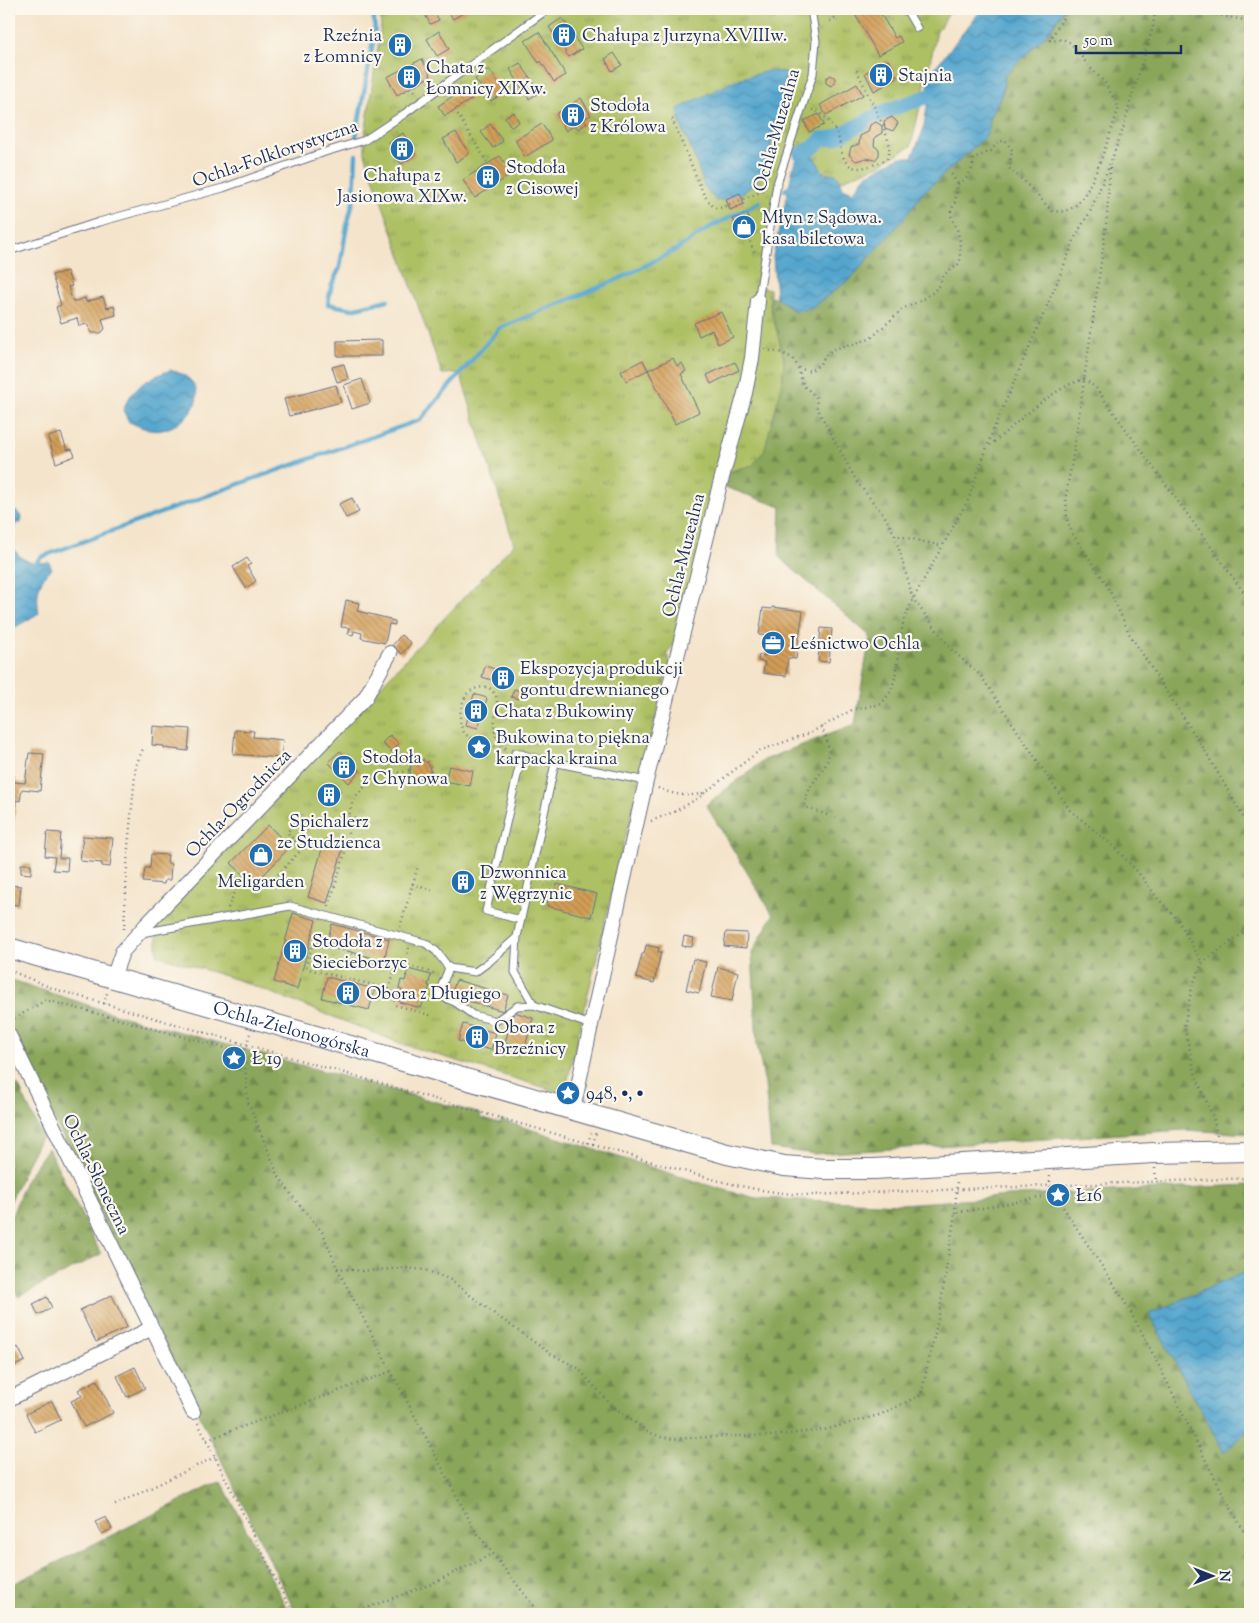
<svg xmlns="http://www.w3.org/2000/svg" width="1259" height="1623" font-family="'Sorts Mill Goudy',serif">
	<defs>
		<pattern id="forest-firs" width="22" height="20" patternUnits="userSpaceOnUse" patternTransform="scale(1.25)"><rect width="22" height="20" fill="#8aa65a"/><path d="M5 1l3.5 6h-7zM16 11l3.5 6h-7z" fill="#70884e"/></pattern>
		<pattern id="park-tufts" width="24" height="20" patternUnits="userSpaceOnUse" patternTransform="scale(1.25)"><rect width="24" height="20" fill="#adc064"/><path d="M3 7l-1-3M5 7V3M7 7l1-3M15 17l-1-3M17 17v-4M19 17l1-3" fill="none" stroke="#8c9c56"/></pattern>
		<pattern id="water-waves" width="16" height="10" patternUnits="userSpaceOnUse" patternTransform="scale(1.25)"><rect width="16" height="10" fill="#53a5ce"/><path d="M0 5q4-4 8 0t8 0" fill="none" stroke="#4487aa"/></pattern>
		<pattern id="building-back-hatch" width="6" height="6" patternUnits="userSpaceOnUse" patternTransform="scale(1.25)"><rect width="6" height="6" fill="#d39e56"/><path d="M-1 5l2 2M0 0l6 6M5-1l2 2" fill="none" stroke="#aa814a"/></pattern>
	</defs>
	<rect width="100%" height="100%" fill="#fbf7ec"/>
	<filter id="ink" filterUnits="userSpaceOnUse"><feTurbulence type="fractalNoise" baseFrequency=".02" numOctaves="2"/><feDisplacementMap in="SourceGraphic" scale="10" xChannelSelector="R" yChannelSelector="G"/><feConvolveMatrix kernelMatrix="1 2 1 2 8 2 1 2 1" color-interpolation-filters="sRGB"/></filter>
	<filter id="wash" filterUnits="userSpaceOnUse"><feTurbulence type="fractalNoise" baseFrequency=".0096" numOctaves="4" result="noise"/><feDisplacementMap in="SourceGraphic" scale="20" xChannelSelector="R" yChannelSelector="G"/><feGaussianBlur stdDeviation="1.12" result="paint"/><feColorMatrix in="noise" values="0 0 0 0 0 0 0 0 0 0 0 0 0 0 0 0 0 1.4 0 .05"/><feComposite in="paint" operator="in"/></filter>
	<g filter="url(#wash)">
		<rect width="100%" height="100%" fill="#f4e4cb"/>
		<path fill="url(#forest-firs)" stroke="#526a5c" d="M1065,9H1250V1134L1185,1130L814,1154L771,1148L765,1084L757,1045L752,953L773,915L706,805L764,760L855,724L870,636L779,557L781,507L725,487L770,306V298L776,297L795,311L825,297L851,278L900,223L923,193L984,138L989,129V118L1002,94L1005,75L1046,35Z
			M9,979L121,1016L481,1114L480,1118L500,1124L501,1120L717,1188L756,1198L900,1204L977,1199L1020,1195L1250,1185V1614H296L140,1293L9,1028Z
			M18,1085L42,1136L23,1172L9,1205V1090Z
			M48,1148L101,1254L18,1297L9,1275V1224L25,1181Z
			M221,1481L290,1614H9V1586Z"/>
		<path fill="url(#park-tufts)" stroke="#647861" d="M379,9H952L937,31L911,146L879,165L840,181L788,151L777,184L759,287L770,289V306L784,359L782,385L764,451L753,465L725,473L676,640L667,654L670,661L621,855L566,1087L559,1092L405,1045L241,981L157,955V924L514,544L460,373L442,374L365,154V135L381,26Z"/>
		<path fill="url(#water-waves)" stroke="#376a96" d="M982,9H1064L1046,35L1005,75L1002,94L989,118V129L984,138L923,193L900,223L851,278L811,308L795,311L776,297L773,256L794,164L801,154L814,157L825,175C838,170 840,178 843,188L853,192L866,175L900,157H912L923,131L929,96L928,86L934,69Z
			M768,71L786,72C783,97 771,161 757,180C747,193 732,199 716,201L704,186L695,158L680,123L678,109L738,79Z
			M171,370C214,382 198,421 162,430C152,433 139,426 129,422L123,410C132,387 148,378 171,370Z
			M16,511L22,517L21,523H16L9,539C18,560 28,565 49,562L52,569C37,580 36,596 39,613L9,631V513Z
			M1250,1270V1428L1224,1452L1149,1314Z"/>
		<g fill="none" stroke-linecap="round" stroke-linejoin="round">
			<path stroke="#53a5ce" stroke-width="4.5" d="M356,137L375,30L373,9
				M356,155L354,198L347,225L340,267L331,287L328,304L352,309L388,300
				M785,190L788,188
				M35,564L41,557L250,480L420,420L500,328L621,278L679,248L712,226L760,202"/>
			<path stroke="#53a5ce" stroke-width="15" d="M801,154L814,147L822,139L834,138L886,111L929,96"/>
		</g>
		<g id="blocks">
			<path fill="url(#building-back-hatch)" d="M422,9H433L439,20L430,24Z
				M447,9H470L453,19Z
				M847,9H878L895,38L899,36L902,42L878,55L853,11L849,13Z
				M562,18L582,49L569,57L549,27Z
				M439,31L449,49L437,56L427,39Z
				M539,32L566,75L554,82L541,61L539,63L525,41Z
				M402,36L409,48L398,54L391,43Z
				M614,53L622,65L612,71L605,59Z
				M422,59L431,76L397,95L387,77Z
				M888,60L898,78L874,91L865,73Z
				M520,63L540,92L529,99L510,69Z
				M489,69L505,92L491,101L475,79Z
				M831,75L835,78V83L831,86L826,83V78Z
				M857,84L863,95L826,115L820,105Z
				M465,88L472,99L445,116L438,106Z
				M581,98L591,115L584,119L587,123L578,129L575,125L566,131L556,114Z
				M514,112L519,122L511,127L505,117Z
				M819,114L824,125L809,132L804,121Z
				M892,117L898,123L893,131L885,128L884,121Z
				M876,122L882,126V133L875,137L874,146L879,149V155L875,160L866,158L856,161L849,155L851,147L859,144L860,136L868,132L870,125Z
				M490,124L503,141L493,148L481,132Z
				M542,124L552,140L525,157L515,140Z
				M456,132L469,154L456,162L443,139Z
				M403,133L416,155L401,164L389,142Z
				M500,156L512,174L475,198L463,180Z
				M436,189L441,199L431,204L426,195Z
				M740,193L744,204L730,210L726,199Z
				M747,213L755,234L741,239L733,219Z
				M67,271L72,286L68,287L73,302L85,298L86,302L103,297L107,308L114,306L116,315L102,319L105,329L101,333H91L88,324L79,326L77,318L61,323L56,307L61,305L52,275Z
				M721,312L733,337L718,344L712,330L699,336L694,323Z
				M382,340V356H337V341Z
				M673,358L677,366L682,363L686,371L681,374L699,412L675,424L648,370Z
				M643,360L648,370L626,381L621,371Z
				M735,362L739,370L711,384L707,375Z
				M344,364L348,379L337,382L332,367Z
				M362,379L370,403L352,409L344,385Z
				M336,385L341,402L289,416L284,399Z
				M61,433L67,450L72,449L75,456L56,463L48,437Z
				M352,498L359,512L346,518L339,504Z
				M247,558L251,564L247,566L256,581L246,588L233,567Z
				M346,600L359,603L357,611L390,619V620L395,621V625L389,624L385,643L361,638L362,633L354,631L353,635L348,634L350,628L341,627Z
				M772,607L803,611L796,659L788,658L786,676L763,673L765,662L758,661L759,655L765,656L766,648H763V644L767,645L768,636L759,635L763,608L772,609Z
				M821,628L832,629L829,662L818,661Z
				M401,635L411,643L402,654L392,646Z
				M485,666L511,674L508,685L482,677Z
				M514,689L521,691L519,699L511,697Z
				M474,694L487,698L478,728L466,725Z
				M153,726L190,729L188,751L164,748V746L152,745Z
				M235,730L254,731L253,737L283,740L281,758L233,754Z
				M390,735L399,744L391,752L382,743Z
				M340,751L360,771L349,783L328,762Z
				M29,753L44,754L40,791L22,789L20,801L16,800L14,822L9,821V775H14V782L25,783Z
				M410 770a10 10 0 1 1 20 0a10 10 0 1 1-20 0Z
				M449,766L473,771L470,786L445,781Z
				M333,783L341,791L326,806L317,798Z
				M268,825L290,847L254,885L231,863Z
				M47,832L61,833L59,858H68L67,871L53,870L55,857L45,856Z
				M83,836L113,838L110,867L102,866V863L80,861Z
				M325,839L344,845L327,903L308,897Z
				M151,854L168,855L167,863L171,864L170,880H165L164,884L143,882L145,868H150Z
				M21,864H31V874L21,873Z
				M459,874L471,878L467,890L455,885Z
				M557,884L597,894L591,917L547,906L548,899L553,900Z
				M9,885L21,886L19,905L9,904Z
				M293,913L316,920L297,989L274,982Z
				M332,924L389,939L384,961L326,945Z
				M726,932L747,933L746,948L724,946Z
				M684,936L694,938L692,947L682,946Z
				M646,945L659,948L658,952H661L654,983L636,978L642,954H644Z
				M693,959L706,962L699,993L686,990Z
				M718,967L738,972L732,1001L711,997Z
				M408,969L431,975L428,986H430L421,1008L399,1002L402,990L399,989L401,980L405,981Z
				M327,977L375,989L369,1010L322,998Z
				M456,980L508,995L503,1011L451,996Z
				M514,1012L533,1018L525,1047L505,1042Z
				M463,1024L496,1033L491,1050L458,1041Z
				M112,1295L127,1327L96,1342L80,1310Z
				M47,1297L52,1308L38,1315L33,1304Z
				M9,1336L15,1349L18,1347L25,1361L12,1367L14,1370L9,1372Z
				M135,1367L145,1388L127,1397L117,1376Z
				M97,1380L113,1413L84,1427L71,1401L82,1396L78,1390Z
				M52,1401L61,1420L35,1432L26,1414Z
				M106,1517L112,1529L102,1534L95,1522Z"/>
		</g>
	</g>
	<g filter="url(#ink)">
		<use href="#blocks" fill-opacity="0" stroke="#676e84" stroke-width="1"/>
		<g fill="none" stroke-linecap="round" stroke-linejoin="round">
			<g stroke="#676e84" stroke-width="9">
				<path id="lane" d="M906,9L917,28
					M9,251L99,222L223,188L325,152L365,140L404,114L548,9
					M758,301L777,184L813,74L816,41L811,9
					M515,753L543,760L646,781
					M521,920L486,911L522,754
					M141,933L290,906L425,943L436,951L449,968L475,972L490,961L517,937L515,972L534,1005
					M517,937L555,763
					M449,968L438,995L455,1002L473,1015L496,1021L517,1006L534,1005L591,1025"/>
			</g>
			<g stroke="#676e84" stroke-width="16">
				<path id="street" d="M113,978L122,952L146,925L365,698L390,653
					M9,1035L193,1412
					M573,1110L591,1025L646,781L718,492L745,393L752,358L758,301
					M9,1399L152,1328"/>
			</g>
			<g stroke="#676e84" stroke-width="22">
				<g id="secondary">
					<path id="s1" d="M9,948L727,1154L784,1166L824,1169H874L1154,1153L1250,1151"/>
				</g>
			</g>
			<path stroke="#676e84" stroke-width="2.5" stroke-dasharray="1 4" stroke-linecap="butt" d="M1187,9L1250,21
				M1155,15L1166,9
				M830,21L847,9
				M412,86L416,94
				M455,110L487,162
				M812,110C819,111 824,115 828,120C831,124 835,129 837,133C840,141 840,149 843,156C850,177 874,165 887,159L890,146L883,125L855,67
				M672,119L704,195L714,208H720L766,190
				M1110,168L1107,216L1101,263L1075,443L1066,496L1067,519L1072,533L1107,585L1130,635L1204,749L1250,829
				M958,184C969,178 973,170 974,158L991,151L997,143L1005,140L1012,150L1009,168L1025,182L1052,211C1061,213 1071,210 1077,204C1094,188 1110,133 1118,110V106L1105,83L1087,64L1071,43L1063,39L1052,41L1050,40L1068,9
				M748,237L755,254
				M765,350L782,353L792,358L800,369L810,371L819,365L827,354L834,349L870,339L904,308L920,301L932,293L939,286L944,275L951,269L957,266L960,262V241L957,229L951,216V211L955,202L958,184L950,172
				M798,368L803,385L816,397L817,408L857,482L885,517L895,535L942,546
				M1084,379L1096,388L1250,601
				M990,445C1018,423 1050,389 1084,379
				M895,535L913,599L952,650L981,676L1070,810L1112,845L1137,871L1159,900L1178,920L1202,963
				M821,727C845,770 807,771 805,807L836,818
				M506,748C503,744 498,740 496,736C489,717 507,701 488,687C481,687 472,688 467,694C459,705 456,729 469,737C480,743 495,746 506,750
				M409 770a11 11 0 1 1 22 0a11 11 0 1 1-22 0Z
				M658,788C673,795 688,797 704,793
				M349,817L362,820
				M651,821L676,811L698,798L759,751L810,733L852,710L881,704L891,691L895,678L903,622L913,599L968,500L992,433L1056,285L1077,233L1090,212L1110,164L1124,126L1132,95L1147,47L1153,27L1155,9
				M264,875L271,882L302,849L287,832L305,812
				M412,884L432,890
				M329,906L348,842V821L352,803L357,795L374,777L381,775L409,771
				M228,908L238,884L244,876
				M400,927L418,866
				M124,929L128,847L136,765L143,749
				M409,948L404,964L396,965L313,943L306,966L309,969L389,989L393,992L395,1005L433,1016
				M404,964L436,974
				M9,970L54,989L708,1178C742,1187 775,1194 811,1195L1250,1178
				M389,989L396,965
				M104,1004L107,993
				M10,1021L46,1000L244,1053
				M250,1034L244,1053L248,1102L278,1175L293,1197L323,1233L337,1268L473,1527C494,1557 518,1584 539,1614
				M1217,1135L1213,1117L1196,1076L1184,1027L1192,987L1202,963L1250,928
				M588,1143L591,1133
				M593,1144L596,1133
				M1155,1168L1156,1182
				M1050,1176V1186C1075,1228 1105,1268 1130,1311C1172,1386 1205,1467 1250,1541
				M955,1213L957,1181
				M337,1268L361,1271L404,1268L425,1270L449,1279L492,1312L551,1354L578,1368L611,1405L648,1432L661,1437L674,1439L728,1436H769L824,1430L879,1415L921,1395L939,1315L955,1213L1055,1195
				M198,1423L293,1614
				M207,1440L392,1371
				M115,1505L215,1457
				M350,1614L431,1584L492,1554"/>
			<use href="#lane" stroke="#fff" stroke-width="7"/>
			<use href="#street" stroke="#fff" stroke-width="14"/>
			<use href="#secondary" stroke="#fff" stroke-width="20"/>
		</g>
	</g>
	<defs>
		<g id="building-disc" transform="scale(1.25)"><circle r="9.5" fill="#1f6fb2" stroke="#fbf7ec"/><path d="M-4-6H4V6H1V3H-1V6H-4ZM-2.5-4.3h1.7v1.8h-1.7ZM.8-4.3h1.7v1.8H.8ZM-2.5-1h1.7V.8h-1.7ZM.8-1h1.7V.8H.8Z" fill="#fff"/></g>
		<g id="shop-disc" transform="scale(1.25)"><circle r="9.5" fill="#1f6fb2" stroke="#fbf7ec"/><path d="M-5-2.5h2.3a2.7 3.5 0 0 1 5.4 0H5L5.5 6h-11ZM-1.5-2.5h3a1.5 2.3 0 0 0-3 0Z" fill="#fff"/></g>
		<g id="office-disc" transform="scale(1.25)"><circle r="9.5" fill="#1f6fb2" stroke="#fbf7ec"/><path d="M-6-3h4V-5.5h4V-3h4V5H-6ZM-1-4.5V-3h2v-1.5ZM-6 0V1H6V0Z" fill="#fff"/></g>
		<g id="sight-disc" transform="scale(1.25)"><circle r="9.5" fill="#1f6fb2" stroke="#fbf7ec"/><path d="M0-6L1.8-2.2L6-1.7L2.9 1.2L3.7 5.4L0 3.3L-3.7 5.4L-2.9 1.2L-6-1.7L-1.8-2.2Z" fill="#fff"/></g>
	</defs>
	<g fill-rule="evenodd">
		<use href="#building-disc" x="564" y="35"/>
		<use href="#building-disc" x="400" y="45"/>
		<use href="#building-disc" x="881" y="75"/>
		<use href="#building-disc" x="409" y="77"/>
		<use href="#building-disc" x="573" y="115"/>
		<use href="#building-disc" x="402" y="149"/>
		<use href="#building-disc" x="488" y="177"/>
		<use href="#shop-disc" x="744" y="227"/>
		<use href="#office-disc" x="773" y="643"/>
		<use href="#building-disc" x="503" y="678"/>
		<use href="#building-disc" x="476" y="711"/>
		<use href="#sight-disc" x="479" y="747"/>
		<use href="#building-disc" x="344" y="767"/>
		<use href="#building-disc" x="329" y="795"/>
		<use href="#shop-disc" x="261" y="855"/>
		<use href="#building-disc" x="463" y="882"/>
		<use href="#building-disc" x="295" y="951"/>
		<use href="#building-disc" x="348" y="993"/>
		<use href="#building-disc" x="477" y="1037"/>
		<use href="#sight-disc" x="234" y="1058"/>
		<use href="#sight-disc" x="568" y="1093"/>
		<use href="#sight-disc" x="1058" y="1195"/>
	</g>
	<g text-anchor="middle" stroke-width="4.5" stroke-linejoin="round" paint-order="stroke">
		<g font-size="18" fill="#1b2f5e" stroke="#fbf7ec" text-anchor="start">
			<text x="382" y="41" text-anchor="end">Rzeźnia<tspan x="382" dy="21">z Łomnicy</tspan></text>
			<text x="582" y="41">Chałupa z Jurzyna XVIIIw.</text>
			<text x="426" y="73">Chata z<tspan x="426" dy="21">Łomnicy XIXw.</tspan></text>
			<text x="898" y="81">Stajnia</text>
			<text x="590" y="111">Stodoła<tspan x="590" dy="21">z Królowa</tspan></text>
			<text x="506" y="173">Stodoła<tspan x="506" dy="21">z Cisowej</tspan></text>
			<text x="402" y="181" text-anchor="middle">Chałupa z<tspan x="402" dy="21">Jasionowa XIXw.</tspan></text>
			<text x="762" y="223">Młyn z Sądowa.<tspan x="762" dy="21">kasa biletowa</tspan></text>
			<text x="790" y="649">Leśnictwo Ochla</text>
			<text x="520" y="674">Ekspozycja produkcji<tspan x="520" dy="21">gontu drewnianego</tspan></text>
			<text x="494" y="717">Chata z Bukowiny</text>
			<text x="496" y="743">Bukowina to piękna<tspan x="496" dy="21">karpacka kraina</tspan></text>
			<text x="362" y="763">Stodoła<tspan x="362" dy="21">z Chynowa</tspan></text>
			<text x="329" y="827" text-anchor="middle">Spichalerz<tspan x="329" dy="21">ze Studzienca</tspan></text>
			<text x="480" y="878">Dzwonnica<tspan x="480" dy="21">z Węgrzynic</tspan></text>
			<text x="261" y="887" text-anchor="middle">Meligarden</text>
			<text x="312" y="947">Stodoła z<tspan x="312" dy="21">Siecieborzyc</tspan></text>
			<text x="366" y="999">Obora z Długiego</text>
			<text x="494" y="1033">Obora z<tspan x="494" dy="21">Brzeźnicy</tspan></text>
			<text x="252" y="1064">Ł 19</text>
			<text x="586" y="1099">948, •, •</text>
			<text x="1076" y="1201">Ł16</text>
		</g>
		<g font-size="18" fill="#1b2f5e" stroke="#fbf7ec">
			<text transform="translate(776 130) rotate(-74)" y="6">Ochla-Muzealna</text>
			<text transform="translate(275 153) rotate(-19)" y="6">Ochla-Folklorystyczna</text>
			<text transform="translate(683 555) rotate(-76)" y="6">Ochla-Muzealna</text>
			<text transform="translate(238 803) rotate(-46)" y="6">Ochla-Ogrodnicza</text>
			<text dy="6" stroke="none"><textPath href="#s1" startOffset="294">Ochla-Zielonogórska</textPath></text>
			<text transform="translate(97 1174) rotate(64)" y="6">Ochla-Słoneczna</text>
		</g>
	</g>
	<rect width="1259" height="1623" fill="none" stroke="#fbf7ec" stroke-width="30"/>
	<g transform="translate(1212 1576) rotate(90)" stroke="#fbf7ec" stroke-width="4" paint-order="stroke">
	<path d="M0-4L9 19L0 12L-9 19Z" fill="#1b2f5e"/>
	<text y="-8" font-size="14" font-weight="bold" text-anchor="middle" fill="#1b2f5e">N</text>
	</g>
	<path d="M1076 45v8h105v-8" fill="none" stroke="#1b2f5e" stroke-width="2.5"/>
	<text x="1084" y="45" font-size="15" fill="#1b2f5e" stroke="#fbf7ec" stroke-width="4" paint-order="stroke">50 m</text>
</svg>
